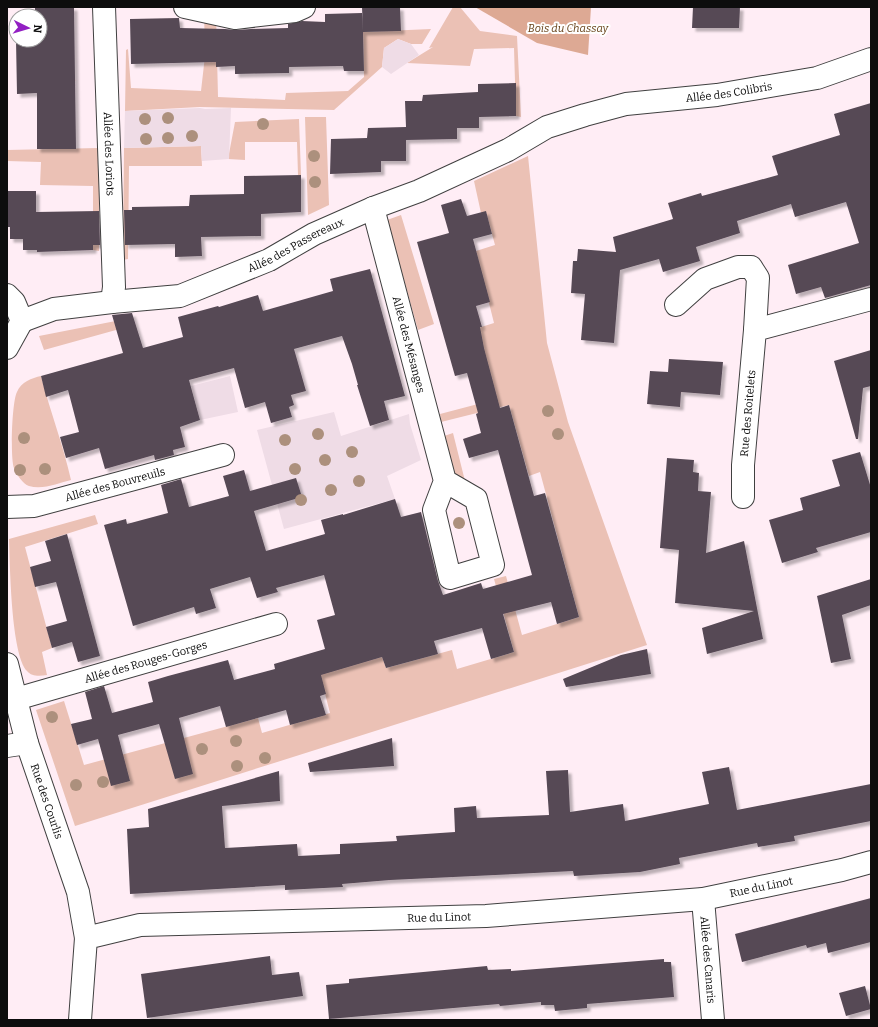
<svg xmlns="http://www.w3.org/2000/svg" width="878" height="1027" font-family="Bitter,serif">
	<defs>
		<filter id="shadow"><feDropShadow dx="3.5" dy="3.5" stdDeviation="1" flood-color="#0004"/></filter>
	</defs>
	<rect width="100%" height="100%" fill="#ffedf5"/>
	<path fill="#ebc1b5" d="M453,7H460L480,31L517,36L521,117L516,116L514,48L474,49L470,66L407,63L433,47L429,48Z
		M204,11L216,14L218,97L285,100L286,93L348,91L364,77L363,32L431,29L422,44H411L398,39L384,48L382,67L334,110L200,107L125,111L126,50L128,49L131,88L201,91L205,56Z
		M305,117H326L329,205L308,215Z
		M299,119L301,175H298L297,142H245V160L228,159L235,122Z
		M201,146L202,166H129L128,259L123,260L124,148Z
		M98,148L99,161V251L93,250V186L40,185L41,162L7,161V150Z
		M528,156L547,343L568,422L647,645L75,826L36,710L64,701L84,765L258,718L262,733L330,713L320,674L329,671L382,657L386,668L452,650L457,669L514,652L494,579L506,576L522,635L579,617L540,472L529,476L509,405L441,422L440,414L497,399L478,328L494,323L476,251L495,245L486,212L481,213L474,181Z
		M401,215L434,324L418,330L387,220Z
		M131,318L134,325L44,350L39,336Z
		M41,376C50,411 63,444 71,480C59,483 43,490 29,486C23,484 16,474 14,468C10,458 12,401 17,392C21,382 32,378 41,376Z
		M453,433L466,485L458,486L444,436Z
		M95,515L98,524L25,547L52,648L42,652L47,675C40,676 32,677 27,671C11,654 10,565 9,539Z"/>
	<path fill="#dda994" d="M475,7H591L588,55L537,43Z"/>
	<path fill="#efdce6" d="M398,39L411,44L419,55L391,74L382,67L384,48Z
		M200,108L205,109L231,108L229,159L202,161L201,146L124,148L125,111Z
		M230,376L238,412L200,420L191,386Z
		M334,412L341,436L409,414L410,424L421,460L387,476L395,499L284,529L257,430Z"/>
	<path fill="#564955" filter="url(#shadow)" d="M35,7H74L76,149H37V93L17,94L16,40H40V16H35Z
		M362,7H400L401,31L363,32L364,71H344L343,66L289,67V73L235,74V66L216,67V62L131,64L130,19L179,18L180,28L225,29L236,30L251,29L288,28V24L302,21L325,22V14L362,13L363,32Z
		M693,7H740L739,28H692Z
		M516,83V116L479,117V128H457V139L406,140V134V161H381V172L330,174L331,139L367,138L368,128L406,127L405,101H422L423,95L478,92V84Z
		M871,103V285L825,298L821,287L796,294L788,265L859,243L846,202L795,217L791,204L737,221L740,233L696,247L700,261L663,272L659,259L620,270L614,343L581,340L585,294L571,293L573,261H577L578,249L616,252L613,237L673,219L668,203L701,193L702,196L778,175L772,156L840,135L834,114Z
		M301,175V212L261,214V236L201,237L202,256L175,257V244L125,245L124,210H132V207L189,206L190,195L244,194V176Z
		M7,191H36V212L99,211L100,245H93V250L37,252V250H23V239H10V227H7Z
		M461,199L467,216L486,211L492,234L473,239L490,302L476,306L482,327H480L484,348L500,408L509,405L534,496L545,493L579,617L557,624L551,602L503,614L514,652L491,659L482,628L434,641L438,654L386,668L382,657L321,675L326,694L320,696L326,715L290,725L286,710L226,727L220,706L179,718L193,774L175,779L159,724L118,735L130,781L111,786L98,739L77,745L71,724L92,719L85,692L104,686L112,713L153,702L148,682L168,676L228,660L234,680L275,669L274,664L325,649L317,620L335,615L324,575L276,588L278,592L257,598L250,577L210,589L216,608L196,614L194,607L133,626L104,525L126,519L127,524L168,513L161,485L181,479L189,507L229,496L223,476L244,470L250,491L296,478L302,497L254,511L266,551L325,534L321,520L343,514V515L395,499L401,517L421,512L438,581L443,595L481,583L483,589L532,575L498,450L469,458L463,439L481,433L476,414L478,413L467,373L455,376L417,242L449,233L441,205Z
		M370,269L405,396L384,401L389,420L370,426L357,385H358L352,364L342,336L294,349L306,391L291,395L294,405L289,407L292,417L271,423L265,402L245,408L234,368L189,380L200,420L180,427L185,447L173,450L174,455L155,460L154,455L105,469L99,448L66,458L60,437L79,432L68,390L46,397L41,376L123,353L112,315L132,313L143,348L183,337L178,317L218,306L219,307L258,295L263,311L333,291L330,279Z
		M871,350V386L863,388L858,439H856L834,361Z
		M669,359L723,362L720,395L681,392L680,407L647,404L650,371L668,372Z
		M860,452L871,488V532L816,548L818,552L782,563L769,520L803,510L800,498L840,486L832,460Z
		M667,458L694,460L693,472L699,473L698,491L711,492L706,553L744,541L763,639L707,654L702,628L754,611L675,603L679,550L660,548Z
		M67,534L100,656L78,662L72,642L52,648L46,627L67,621L56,582L35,587L30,567L51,561L45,541Z
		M871,579V605L842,615L851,659L831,663L817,596Z
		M647,649L651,674L566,687L563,679L621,655Z
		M392,738L394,766L310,772L308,763Z
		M729,767L737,810L871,784V821L794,836L795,841L758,847L757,843L679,858L680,864L640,872L574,876L573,871L515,874L390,880L342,884L343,887L285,890V885L130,894L127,829L149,827L148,809L279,771L280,801L222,806L225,848L297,844L298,856L340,854V844L397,841L396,836L455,832L454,808L476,806L477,818L549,815L546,771L568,770L570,812L623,804L625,821L709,804L702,772Z
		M871,898V942L828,953L826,943L807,948L806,945L742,962L735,934Z
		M270,956L272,975L299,972L303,996L147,1018L141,974Z
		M664,959V962H671L674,997L587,1004V1008L555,1011L554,1005H541V1002L500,1006L499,1004L329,1019L326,985L349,983V979L487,966L488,970L511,969V971Z
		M865,986L871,1009L846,1016L839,993Z"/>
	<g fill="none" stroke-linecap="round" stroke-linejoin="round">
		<g stroke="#404040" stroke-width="24">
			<g id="minor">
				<path id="s1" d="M104,7L114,287L112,302"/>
				<path d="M185,7L235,18L295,11L304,7"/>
				<path id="s2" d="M373,208L445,481L434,510L450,578L493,565L476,499L445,481"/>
				<path id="s3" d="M7,295L14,302L22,321L54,309L112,302L180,296L269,260L314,234L373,208L419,191L508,150L547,127L585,115L626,104L717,95L817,78L871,59"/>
				<path d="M676,305L705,279L738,267H751L758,278L755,330"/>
				<path d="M7,348L22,321"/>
				<path id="s4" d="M743,497V465L755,330L871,299"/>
				<path id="s5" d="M7,507L34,506L223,455"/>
				<path id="s6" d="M7,664L27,743L78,892L86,938"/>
				<path id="s7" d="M16,699L276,624"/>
				<path d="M7,746L27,743"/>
				<path id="s8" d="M703,899L713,1020"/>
				<path id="s9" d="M80,1020L86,938L140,925L486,916L703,899L842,870L871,862"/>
			</g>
		</g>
		<use href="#minor" stroke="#fff" stroke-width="22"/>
	</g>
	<g fill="#ac907d">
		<circle cx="168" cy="118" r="6"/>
		<circle cx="145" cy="119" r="6"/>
		<circle cx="263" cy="124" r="6"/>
		<circle cx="192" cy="136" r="6"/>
		<circle cx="168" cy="138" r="6"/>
		<circle cx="146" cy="139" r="6"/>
		<circle cx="314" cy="156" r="6"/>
		<circle cx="315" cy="182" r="6"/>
		<circle cx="548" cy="411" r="6"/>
		<circle cx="318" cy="434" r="6"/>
		<circle cx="558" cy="434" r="6"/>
		<circle cx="24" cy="438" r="6"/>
		<circle cx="285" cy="440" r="6"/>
		<circle cx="352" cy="452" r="6"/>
		<circle cx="325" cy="460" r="6"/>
		<circle cx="45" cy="469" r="6"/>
		<circle cx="295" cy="469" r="6"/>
		<circle cx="20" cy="470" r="6"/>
		<circle cx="359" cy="481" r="6"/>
		<circle cx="331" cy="490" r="6"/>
		<circle cx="301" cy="500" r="6"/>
		<circle cx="459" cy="523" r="6"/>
		<circle cx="52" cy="717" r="6"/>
		<circle cx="236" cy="741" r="6"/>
		<circle cx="202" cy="749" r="6"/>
		<circle cx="265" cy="758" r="6"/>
		<circle cx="237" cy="766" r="6"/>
		<circle cx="103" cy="782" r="6"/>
		<circle cx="76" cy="785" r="6"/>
	</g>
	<g text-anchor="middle" stroke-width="4" stroke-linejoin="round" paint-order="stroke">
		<g font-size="11" font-style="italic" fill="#68441b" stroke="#fff">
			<text x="568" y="32">Bois du Chassay</text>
		</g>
		<g font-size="11" fill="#0d0d0d" stroke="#fff">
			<text dy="4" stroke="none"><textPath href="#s3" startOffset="782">Allée des Colibris</textPath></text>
			<text dy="4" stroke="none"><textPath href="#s1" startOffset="147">Allée des Loriots</textPath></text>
			<text dy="4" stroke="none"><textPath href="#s3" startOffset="318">Allée des Passereaux</textPath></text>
			<text dy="4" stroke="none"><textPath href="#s2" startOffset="141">Allée des Mésanges</textPath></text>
			<text dy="4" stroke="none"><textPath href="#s4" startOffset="84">Rue des Roitelets</textPath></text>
			<text dy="4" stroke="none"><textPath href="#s5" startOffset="111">Allée des Bouvreuils</textPath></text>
			<text dy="4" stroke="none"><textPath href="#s7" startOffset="135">Allée des Rouges-Gorges</textPath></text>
			<text dy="4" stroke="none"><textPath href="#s6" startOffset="143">Rue des Courlis</textPath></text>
			<text dy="4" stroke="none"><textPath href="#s9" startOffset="761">Rue du Linot</textPath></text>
			<text dy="4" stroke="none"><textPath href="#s9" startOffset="437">Rue du Linot</textPath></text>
			<text dy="4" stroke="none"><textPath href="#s8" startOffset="61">Allée des Canaris</textPath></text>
		</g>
	</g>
	<rect width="878" height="1027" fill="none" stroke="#0d0d0d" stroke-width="16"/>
	<g transform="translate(28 28) rotate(95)"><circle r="19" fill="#ffffff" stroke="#9e9e9e"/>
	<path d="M0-3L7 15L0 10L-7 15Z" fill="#921fc3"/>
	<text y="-6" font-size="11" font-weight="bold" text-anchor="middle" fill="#0d0d0d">N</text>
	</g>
</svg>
